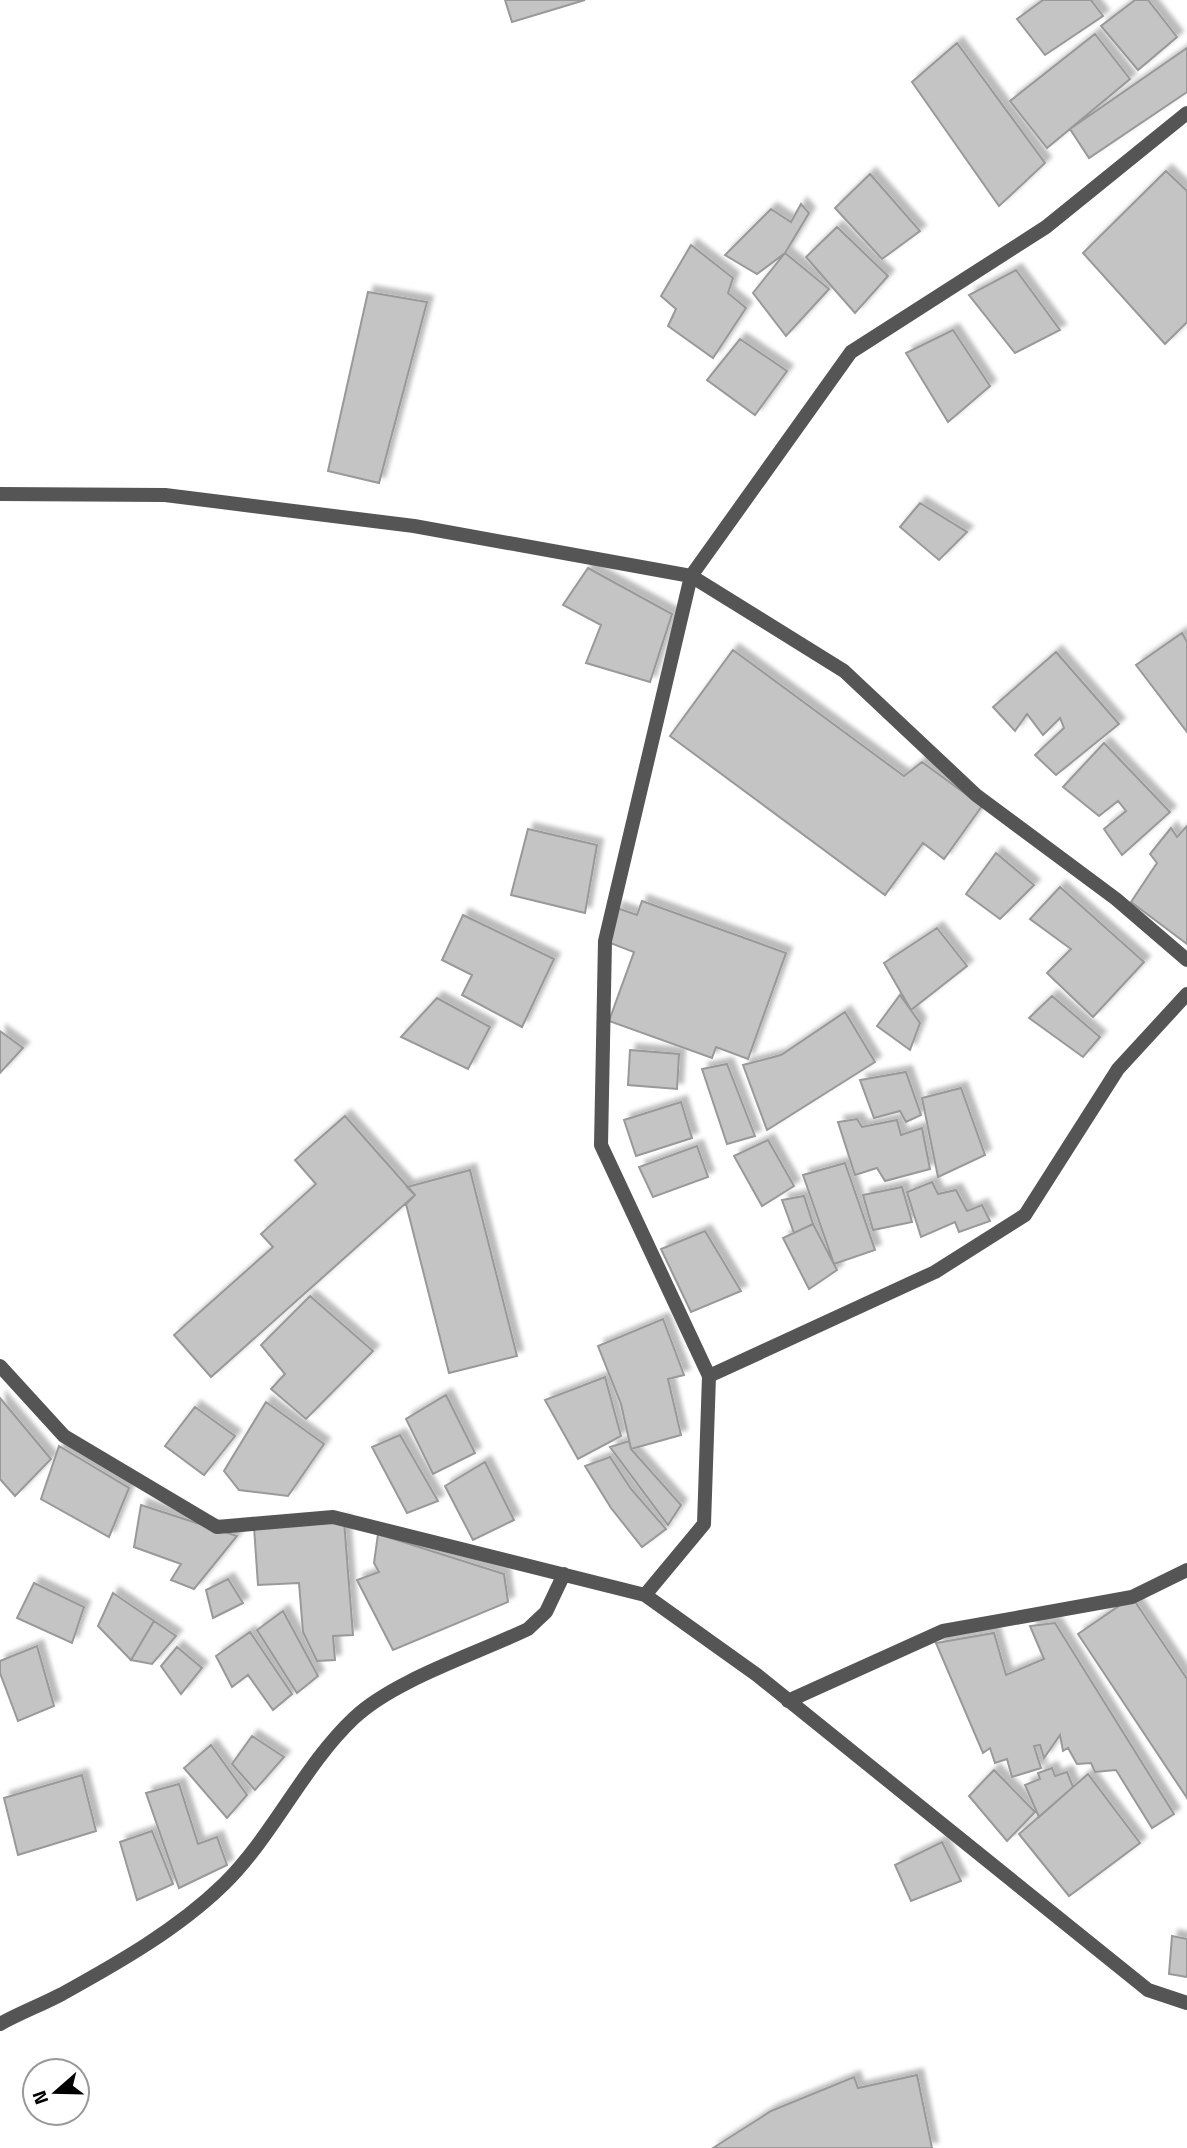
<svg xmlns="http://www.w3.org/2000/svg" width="1187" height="2148" font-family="'Titillium Web',sans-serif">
	<defs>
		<filter id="shadow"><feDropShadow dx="6" dy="-6" stdDeviation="2" flood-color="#0004"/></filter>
	</defs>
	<rect width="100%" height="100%" fill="#fff"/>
	<path fill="#c4c4c4" stroke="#999" stroke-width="2" filter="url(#shadow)" d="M505,0H585L512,22Z
		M1043,0H1091L1103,16L1045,55L1017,19Z
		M1135,0H1148L1177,37L1138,70L1101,26Z
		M1095,34L1130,79L1047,148L1010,101Z
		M957,43L1045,163L999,206L912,82Z
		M1187,48V92L1089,158L1070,129Z
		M1166,171L1187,191V322L1165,344L1083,253Z
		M870,174L920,231L882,259L835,208Z
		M801,204L809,213L785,253L757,274L725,255L771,209L791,222Z
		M837,227L888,276L855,313L806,257Z
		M691,245L733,278L728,293L746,308L713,358L668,326L676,309L661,296Z
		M785,253L829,289L786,336L753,293Z
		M1016,270L1060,330L1015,353L969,295Z
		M368,292L427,302L379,483L328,471Z
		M953,330L990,386L948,422L906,353Z
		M740,339L787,371L755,415L707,380Z
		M920,503L967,532L939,560L900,527Z
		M588,568L672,614L650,682L586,663L601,625L563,605Z
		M1182,633L1187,642V732L1136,665Z
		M733,650L904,776L922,762L982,806L944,859L923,843L885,895L670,736Z
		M1056,652L1119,724L1056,775L1035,755L1064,728L1060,718L1043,735L1027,714L1015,731L993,707Z
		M1104,743L1170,812L1122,855L1104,829L1126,811L1118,801L1099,816L1063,787Z
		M1187,826V944L1131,902L1157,863L1150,854L1171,828L1177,837Z
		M528,829L597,845L585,913L511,895Z
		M996,853L1034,885L1000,919L966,894Z
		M1060,887L1144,962L1093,1017L1047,973L1071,949L1030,919Z
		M642,901L786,953L748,1059L716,1047L712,1058L609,1021L634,952L605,941L617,908L637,915Z
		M463,915L554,959L522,1027L462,995L472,975L442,960Z
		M937,928L967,966L911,1010L884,963Z
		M900,995L920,1023L910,1050L877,1026Z
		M1052,996L1100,1037L1083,1057L1029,1018Z
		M437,998L490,1027L468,1069L401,1037Z
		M845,1012L875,1062L767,1130L743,1065L781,1055Z
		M0,1031L23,1048L0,1073Z
		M630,1050L679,1054L677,1089L628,1085Z
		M727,1064L755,1136L727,1144L702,1069Z
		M906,1072L921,1115L906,1122L900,1111L874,1118L860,1080Z
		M961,1088L985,1155L938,1177L922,1098Z
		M681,1102L692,1138L636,1156L624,1120Z
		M345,1116L415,1195L211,1377L174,1335L273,1247L261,1234L316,1184L295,1160Z
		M857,1119L862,1127L897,1120L901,1135L922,1128L930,1169L885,1181L877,1168L855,1175L838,1122Z
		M768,1140L794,1186L762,1206L734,1156Z
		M697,1146L708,1177L653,1197L639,1167Z
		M845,1163L875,1250L834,1264L803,1175Z
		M470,1170L517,1356L449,1373L406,1204L415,1195L407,1187Z
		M932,1182L938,1194L956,1190L967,1211L982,1205L990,1221L959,1232L955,1222L921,1237L907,1192Z
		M902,1187L912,1222L873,1230L863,1195Z
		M804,1196L813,1224L794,1233L782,1200Z
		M813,1224L837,1270L809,1289L783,1238Z
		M705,1231L741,1291L691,1312L661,1249Z
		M310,1296L373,1351L306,1419L271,1389L285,1374L261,1345Z
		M663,1319L684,1375L668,1379L681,1435L631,1449L621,1404L598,1346Z
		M605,1377L621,1436L578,1459L545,1400Z
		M446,1395L475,1453L433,1474L406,1419Z
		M0,1398L51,1459L15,1496L0,1479Z
		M266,1402L324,1444L288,1496L239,1490L224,1471Z
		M195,1407L235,1436L204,1475L165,1446Z
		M400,1435L438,1501L407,1513L372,1447Z
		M629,1441L631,1449L681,1505L668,1525L610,1447Z
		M59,1446L129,1488L109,1537L41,1499Z
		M610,1457L631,1489L666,1529L642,1547L611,1508L585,1466Z
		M485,1462L514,1520L473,1540L445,1486Z
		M141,1505L237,1536L194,1589L171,1580L181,1564L134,1547Z
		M344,1521L353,1635L333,1636L335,1660L317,1661L303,1632L299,1583L258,1585L254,1527Z
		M378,1534L504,1574L508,1602L393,1650L357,1580L379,1572L374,1563Z
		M228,1579L243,1603L213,1618L206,1590Z
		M34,1583L84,1607L72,1643L17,1618Z
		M113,1593L154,1621L131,1660L98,1626Z
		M1132,1597L1187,1679V1798L1078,1634Z
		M283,1611L318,1676L297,1693L257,1630Z
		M154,1621L176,1636L152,1664L131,1660Z
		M1055,1623L1174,1814L1152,1828L1116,1770L1095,1772L1091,1763L1077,1764L1068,1748L1063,1751L1060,1735L1044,1758L1040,1745L1034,1746L1041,1768L1012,1777L1007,1759L995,1763L990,1748L983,1753L936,1643L994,1633L1006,1675L1044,1659L1030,1626Z
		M250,1632L292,1694L273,1710L248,1675L232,1687L216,1656Z
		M37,1646L54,1706L18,1721L0,1673V1661Z
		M177,1647L202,1668L181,1694L161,1666Z
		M252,1736L284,1757L255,1790L232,1764Z
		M211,1745L247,1795L227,1818L184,1768Z
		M1052,1768L1055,1776L1067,1772L1073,1787L1039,1817L1025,1785L1040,1779L1038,1773Z
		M994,1770L1035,1812L1007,1841L969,1796Z
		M1088,1774L1140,1843L1069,1896L1019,1834Z
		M82,1775L96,1831L18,1855L4,1798Z
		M179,1784L198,1844L217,1837L227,1865L179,1888L146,1793Z
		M152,1831L173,1884L137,1900L120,1842Z
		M942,1842L961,1881L911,1901L895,1865Z
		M1172,1936L1187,1939V1977L1169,1974Z
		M917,2075L932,2148H713L771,2111L854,2077L858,2088Z"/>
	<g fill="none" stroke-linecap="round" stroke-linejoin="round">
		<path stroke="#555" stroke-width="14" d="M1187,113L1046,227L851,352L691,576L844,671L976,795L1116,899L1187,960
			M0,494L165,495L414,526L691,576L605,941L601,1145L709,1376
			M0,1366L64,1436L217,1527L333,1517L645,1595L757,1675L1148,1990L1187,2003
			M645,1595L704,1524L709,1376L935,1272L1025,1215L1118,1069L1187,994
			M788,1701L943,1631L1132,1597L1187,1570
			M0,2024C20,2013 41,2005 62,1994C118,1963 178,1929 224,1884C273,1836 304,1765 354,1718C394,1680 476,1654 528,1629L546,1612L564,1574"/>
	</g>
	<g transform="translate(56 2092) rotate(250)"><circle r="33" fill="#ffffff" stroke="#999999" stroke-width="2"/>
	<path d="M0-5L12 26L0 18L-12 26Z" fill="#000000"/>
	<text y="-10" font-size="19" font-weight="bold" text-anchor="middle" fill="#000000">N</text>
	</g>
</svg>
